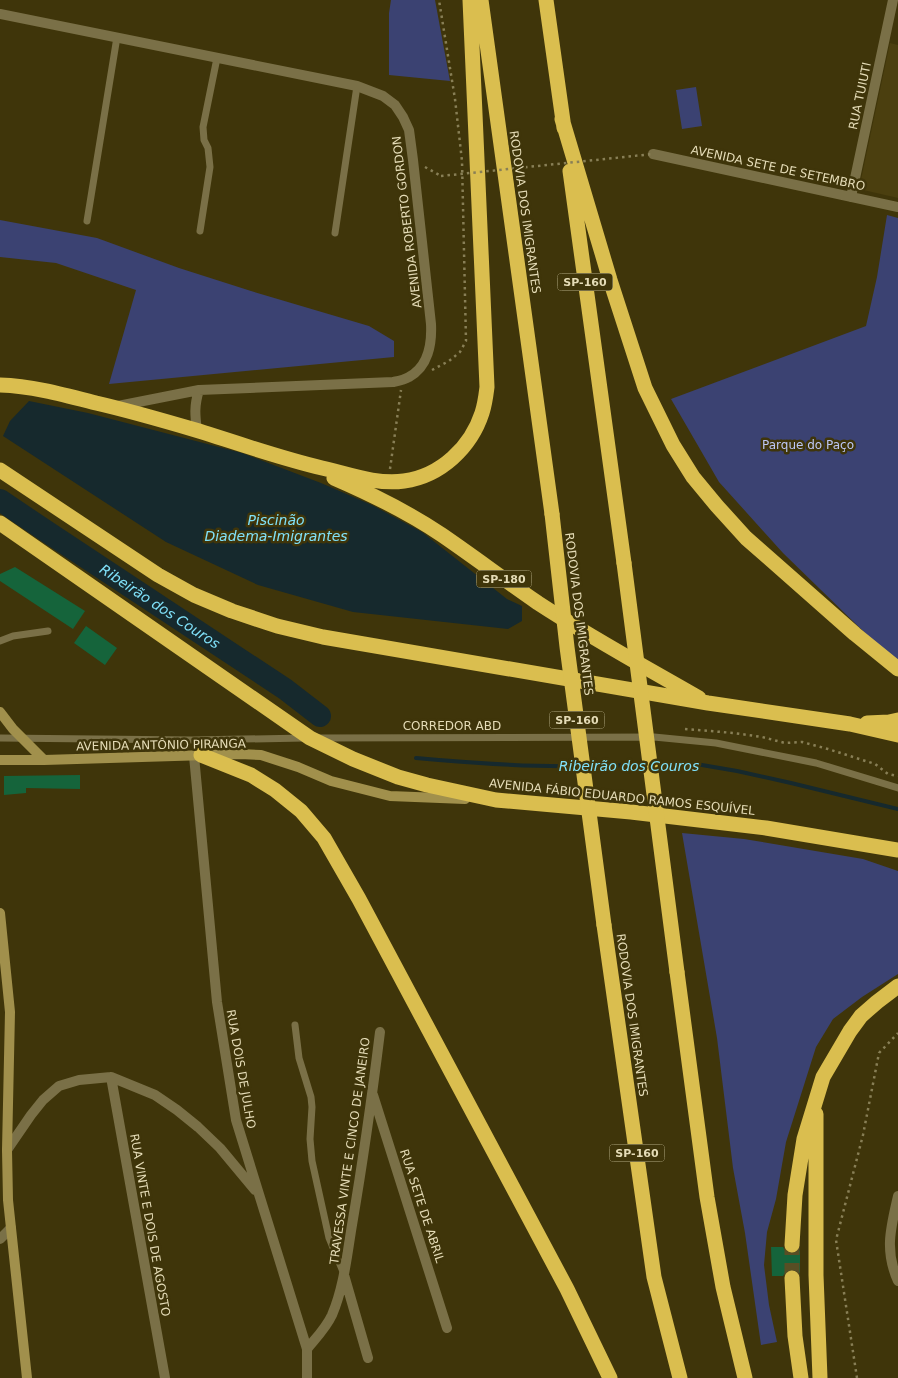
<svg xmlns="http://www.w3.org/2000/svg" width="898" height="1378" font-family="'DejaVu Sans',sans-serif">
	<rect width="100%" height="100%" fill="#3f350a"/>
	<path fill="#4b3f0f" d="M890,43L898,45V198L859,189Z"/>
	<path fill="#3b4272" d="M391,0H435L450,81L389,75V13Z
		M696,87L702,126L682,129L676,90Z
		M887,215L898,218V665L783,553L719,482L671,399L866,326L877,277Z
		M0,220L97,238L179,268L251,291L369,326L394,341V357L109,384L136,290L56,263L0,257Z
		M682,833L744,839L863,859L898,871V974L862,997L833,1019L816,1047L786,1142L776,1199L767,1232L764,1265L769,1305L777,1342L761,1345L745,1233L733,1168L717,1038Z"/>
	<path fill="#16292d" d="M29,401L88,413L242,453L321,483L372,505L422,532L507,599L522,606V621L508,629L353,612L258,585L166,542L3,436L10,421Z"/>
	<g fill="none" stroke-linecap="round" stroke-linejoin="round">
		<path stroke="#16292d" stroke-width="4" d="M416,758C470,763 524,767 578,766
			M653,764H696L737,771L791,783L898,809
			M585,766L646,765"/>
		<path stroke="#16292d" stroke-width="22" id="s1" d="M0,500L52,535L285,689L320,716"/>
	</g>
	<path fill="#15643b" d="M15,567L85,611L73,629L0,581V574Z
		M86,626L117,648L105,665L74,643Z
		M80,775V789L26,788V793L4,795V776Z
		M771,1247H783L786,1252L791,1254H796L800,1250V1273L796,1269H791L787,1270L783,1276H772Z"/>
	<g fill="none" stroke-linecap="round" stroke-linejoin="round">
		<path stroke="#584e24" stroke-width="15" stroke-dasharray="15 8" stroke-linecap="butt" d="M792,1278V1245"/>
		<path stroke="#887f56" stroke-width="2.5" stroke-dasharray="2.5 4" stroke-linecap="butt" d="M425,167L441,176
			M432,370L449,361L460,352L466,341L462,161L455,99L439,0
			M390,469L401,390
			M685,729L734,733L762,737L785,743L802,742L828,749L875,764L888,774L898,776
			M857,1378L836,1240L863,1135L879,1053L898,1033"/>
		<path stroke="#7a7047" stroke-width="7" d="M87,221L117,37
			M200,231L210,167L208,148L204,140L203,127L217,58
			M335,233L357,86
			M0,641L13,636L48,631
			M0,738L192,740L305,738
			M318,738L654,737L716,743L816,763L898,788
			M295,1025L299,1058L311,1097L312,1107L310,1139L312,1161L329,1238L344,1274"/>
		<path stroke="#7a7047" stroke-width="10" d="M0,14L357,86L383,96L395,105L403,117L409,130L413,160L431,324C432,344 428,367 409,377C404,380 398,381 393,382L199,390L118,406
			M653,154L898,207
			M851,197L893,0
			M197,431C195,415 194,406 199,390
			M194,756L217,1002L236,1120L307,1349V1378
			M111,1077L165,1378
			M373,1095L447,1328
			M7,1150L31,1115L43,1100L59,1086L79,1080L111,1077L155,1095L177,1110L198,1127L220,1148L255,1190
			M898,1196C891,1227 884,1250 898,1281
			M0,1239L11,1228
			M344,1275L368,1358
			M307,1349C316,1338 326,1328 332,1315C344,1287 347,1255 352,1225C363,1161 372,1097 380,1032"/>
		<path stroke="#a1904c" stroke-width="10" d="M0,712L13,729L44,760
			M0,760H44L240,754L261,755L298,767L331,781L390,796L465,799
			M0,913L10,1012L7,1150L8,1200L27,1378"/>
		<path stroke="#dabe4f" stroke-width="15" d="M481,0L552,514
			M546,0L564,128
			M562,119L610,280L645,388L673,445L693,477L717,506L746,538L855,634L898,669
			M570,171L624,563
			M0,385C33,386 65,395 96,403C131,411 165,421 199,431C240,444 280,458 322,468C348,474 377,485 404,481C441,476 471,447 482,413C485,404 486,395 487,387L470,0
			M0,470L158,575L194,595L232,611L277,626L323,637L708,703L850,724L898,735
			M334,478C371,494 408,512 442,535C474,557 506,581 538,603C590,637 645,667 699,698
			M0,523L310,738L353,759L398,777L427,785L496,800L631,812L766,828L898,850
			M867,723L889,722L898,720
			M201,755L251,775L275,790L301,811L324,838L359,899L567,1289L610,1378
			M604,925L654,1277L680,1378
			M677,972L707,1197L723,1287L745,1378
			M816,1114V1275L820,1378
			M792,1245L795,1195L804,1139L823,1077L850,1031L861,1016L877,1002L898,986
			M792,1278L795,1336L801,1378"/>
		<path stroke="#887f56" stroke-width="2.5" stroke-dasharray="2.5 4" stroke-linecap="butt" d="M441,176L653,154"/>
		<path stroke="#dabe4f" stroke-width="15" d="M552,514L567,647L604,925
			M624,563L677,972"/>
	</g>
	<g text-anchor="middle" stroke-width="5" stroke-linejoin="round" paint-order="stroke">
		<g fill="#3f350a" stroke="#b3aa83" stroke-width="1">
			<rect x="557.5" y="273.5" width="55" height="17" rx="4"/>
			<rect x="476.5" y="570.5" width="55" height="17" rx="4"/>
			<rect x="549.5" y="711.5" width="55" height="17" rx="4"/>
			<rect x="609.5" y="1144.5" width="55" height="17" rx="4"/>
		</g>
		<g font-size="11" font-weight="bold" fill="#e5dcb7">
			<text x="585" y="286">SP-160</text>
			<text x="504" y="583">SP-180</text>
			<text x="577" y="724">SP-160</text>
			<text x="637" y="1157">SP-160</text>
		</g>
		<g font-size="12" fill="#e5dcb7" stroke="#3f350a">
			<text transform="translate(860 96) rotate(-78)" y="4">RUA TUIUTI</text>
			<text transform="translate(778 168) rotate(12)" y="4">AVENIDA SETE DE SETEMBRO</text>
			<text transform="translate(525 212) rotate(82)" y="4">RODOVIA DOS IMIGRANTES</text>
			<text transform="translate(407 222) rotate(-97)" y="4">AVENIDA ROBERTO GORDON</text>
			<text transform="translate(579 614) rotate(83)" y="4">RODOVIA DOS IMIGRANTES</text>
			<text x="452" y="730">CORREDOR ABD</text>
			<text transform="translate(161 745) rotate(-1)" y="4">AVENIDA ANTÔNIO PIRANGA</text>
			<text transform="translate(622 797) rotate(6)" y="4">AVENIDA FÁBIO EDUARDO RAMOS ESQUÍVEL</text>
			<text transform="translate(632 1015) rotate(82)" y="4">RODOVIA DOS IMIGRANTES</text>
			<text transform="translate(241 1069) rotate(80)" y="4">RUA DOIS DE JULHO</text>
			<text transform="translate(350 1151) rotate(-82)" y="4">TRAVESSA VINTE E CINCO DE JANEIRO</text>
			<text transform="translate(422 1206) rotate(72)" y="4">RUA SETE DE ABRIL</text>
			<text transform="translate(150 1225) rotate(80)" y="4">RUA VINTE E DOIS DE AGOSTO</text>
		</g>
		<g font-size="12" fill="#bcc6f4" stroke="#3f350a">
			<text x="808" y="449">Parque do Paço</text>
		</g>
		<g font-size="14" font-style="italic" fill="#80e1f9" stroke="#3f350a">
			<text x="276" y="525">Piscinão<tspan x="276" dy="16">Diadema-Imigrantes</tspan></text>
			<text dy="5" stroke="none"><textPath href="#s1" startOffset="192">Ribeirão dos Couros</textPath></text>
			<text x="629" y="771">Ribeirão dos Couros</text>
		</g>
	</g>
</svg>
